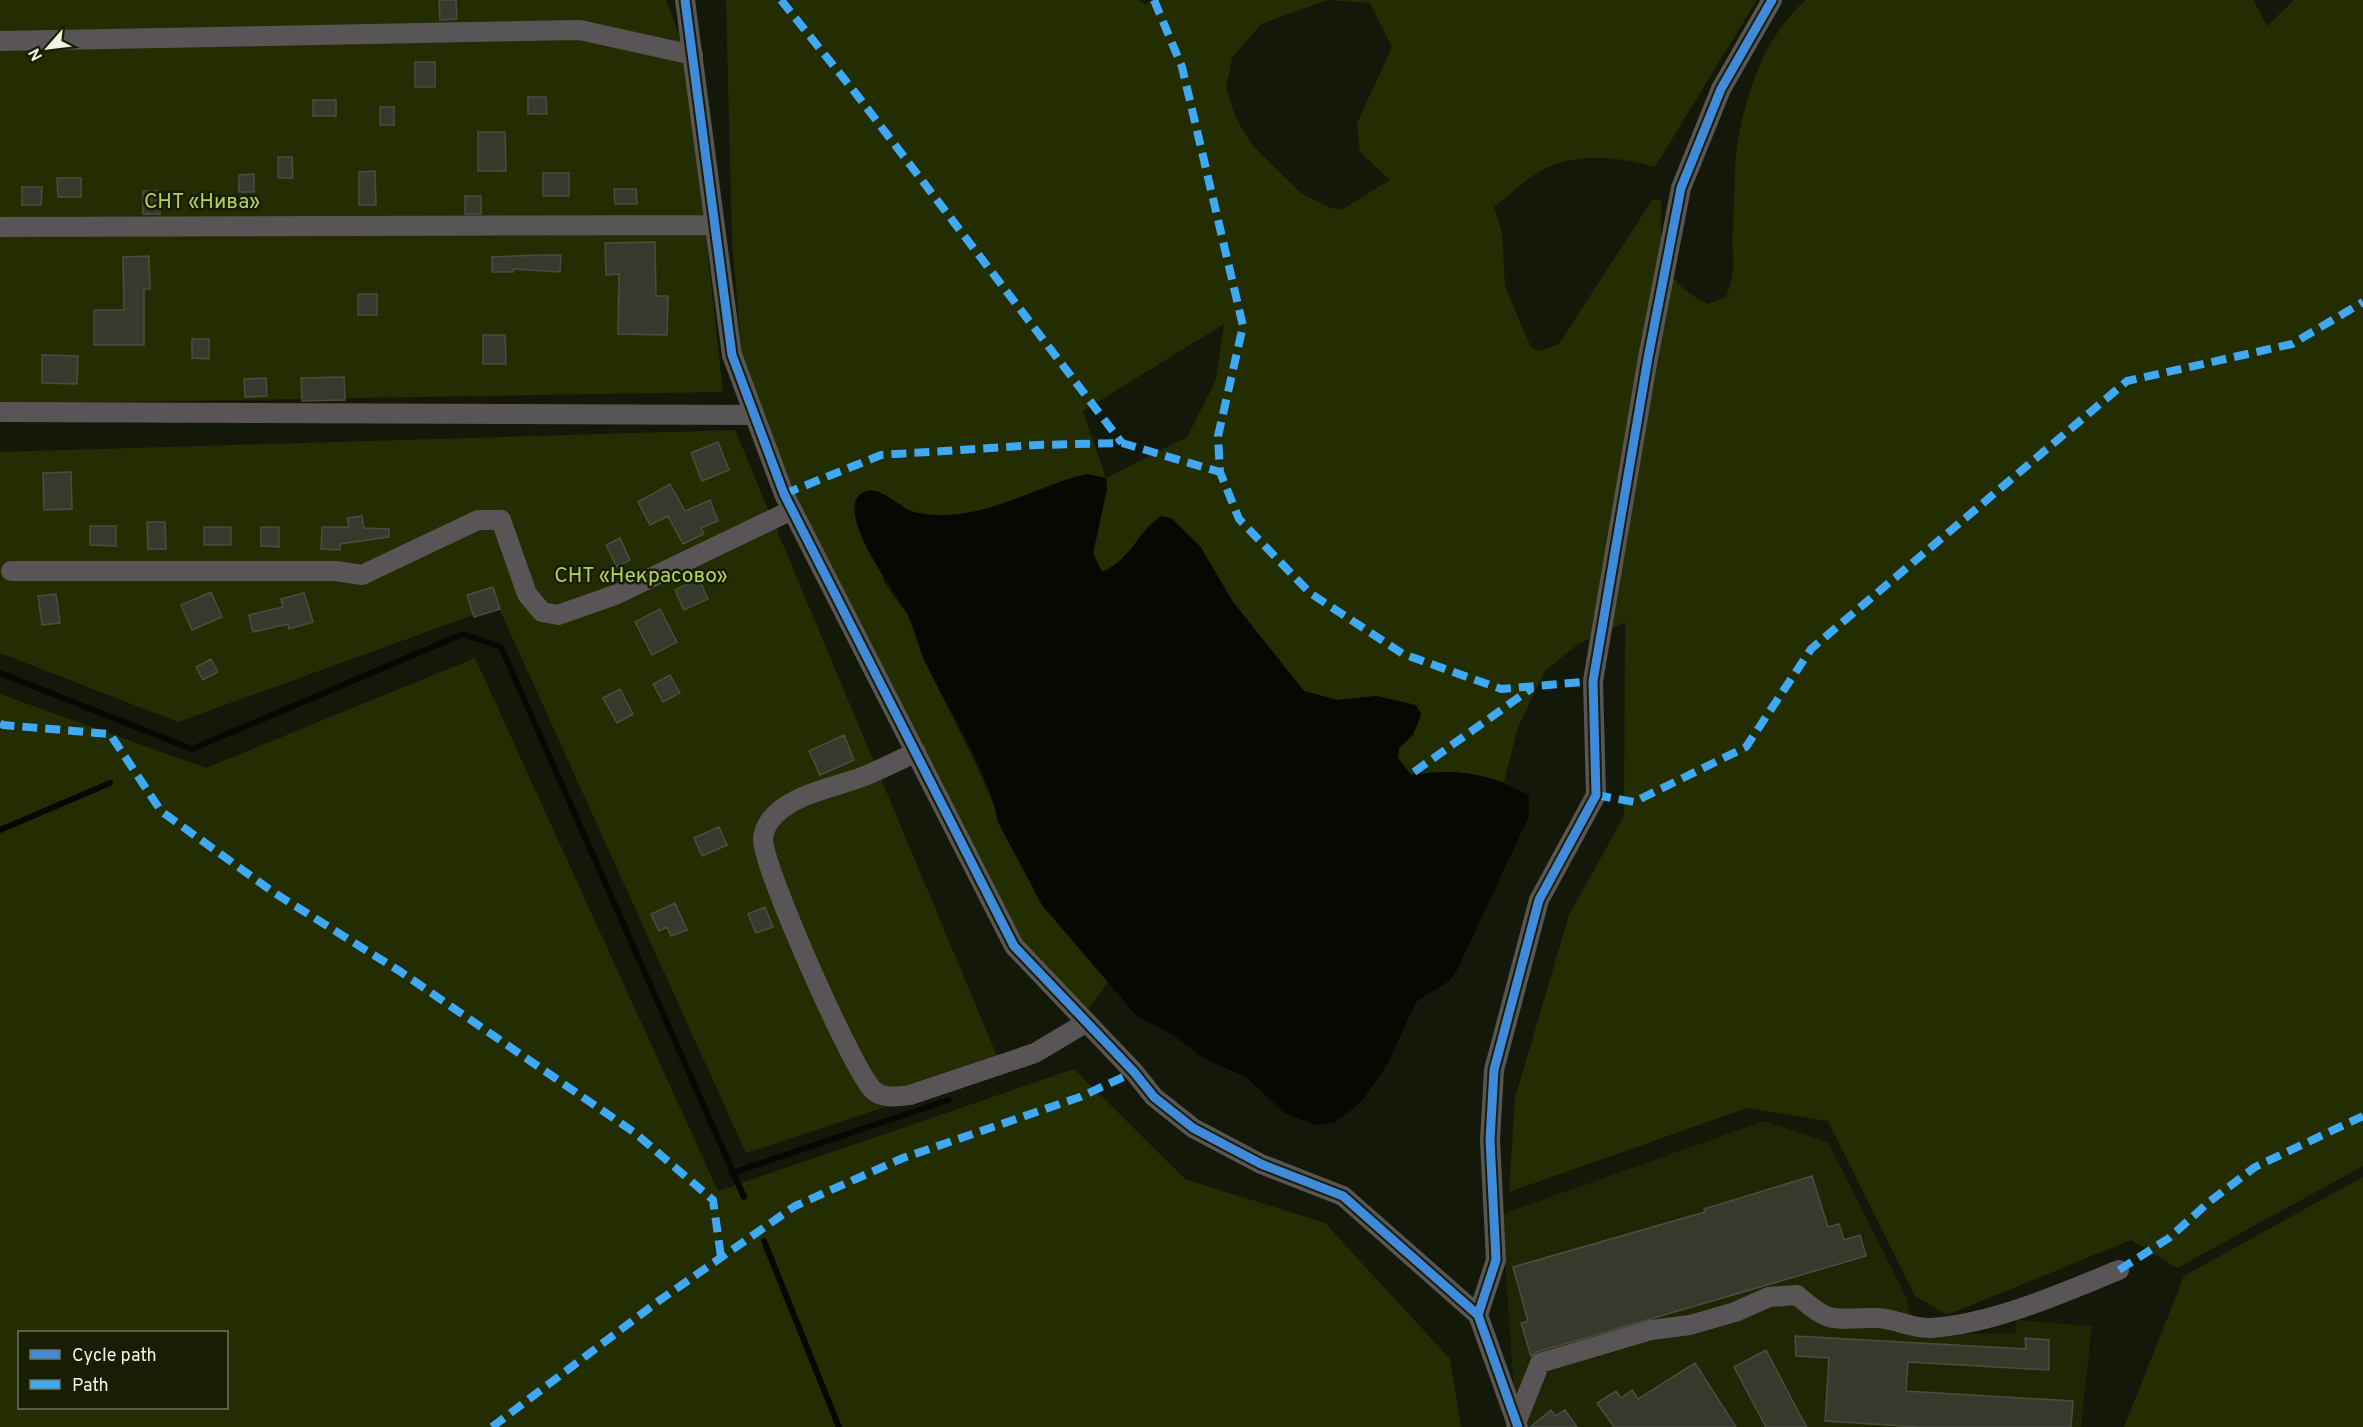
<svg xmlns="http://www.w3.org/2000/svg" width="2363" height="1427" font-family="Overpass,sans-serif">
	<rect width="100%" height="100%" fill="#141809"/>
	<path fill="#1e2604" d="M1764,1121L1828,1142L1906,1297L1915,1335L2015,1333L2017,1320L2092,1326L2081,1427H1518L1516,1423L1502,1214Z"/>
	<path fill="#242d01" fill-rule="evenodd" d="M0,0H666L685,49L723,392L0,404Z
		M726,0H1139L1145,5L1152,0H1757L1655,167C1619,157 1581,152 1546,168C1527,177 1510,195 1494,207L1502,233L1505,287L1531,347L1540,351L1559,344L1652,200H1661C1661,250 1657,279 1708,304L1726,297C1738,268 1731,258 1733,230C1735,197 1733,160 1740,129C1750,82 1769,31 1806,0H2253L2267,26L2294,0H2363V1166L2177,1268L2131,1240L1947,1315L1915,1296L1828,1121L1747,1108L1509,1192L1515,1098L1569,915L1624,816L1625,622L1578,644L1545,671L1518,727L1504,782C1469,772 1446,769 1411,775L1398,758L1399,748L1415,734L1377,696L1337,700L1304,691L1233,602L1200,546L1154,521L1122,562L1102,573L1093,553L1107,489L1087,474C1034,486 966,530 911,511C899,507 886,497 875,490L884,582L907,614L925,661L979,771L996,810L998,822L1042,905L1108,982L1079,1021L1004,924L803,513L743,367L732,243ZM1328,0L1370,3L1392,47L1357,123L1360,152L1390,180L1341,210L1331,208L1302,194L1254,147L1236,119L1226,89L1232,58L1261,24ZM1224,324L1216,380L1187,437L1106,478L1083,411Z
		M735,430L1002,1068L746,1153L498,606L178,722L0,653V452Z
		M475,658L718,1191L1074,1069L1185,1179L1325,1223L1450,1359L1461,1427H0V694L206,768ZM20,1332H226V1408H20Z
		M2363,1177V1427H2124L2184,1276Z"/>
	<path fill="#050901" d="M1087,474L1106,478L1107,489L1093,553L1102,572C1133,558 1136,533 1161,516L1171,518L1200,546L1233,602L1304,691L1337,700L1377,696L1416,705L1421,714C1417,730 1411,737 1399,748L1398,758L1411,775C1460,769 1486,772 1529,796V816L1456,972L1449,981L1416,1002L1388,1063L1362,1101L1336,1122L1315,1125L1286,1114L1247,1078L1200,1056L1173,1035L1136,1015L1042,905L998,822C991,777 947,707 926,664C918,648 916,628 907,613C896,594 833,511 862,493C877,483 897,505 911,511C919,514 933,515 942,515C992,516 1039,485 1087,474Z"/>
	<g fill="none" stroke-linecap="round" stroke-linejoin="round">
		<path stroke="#050901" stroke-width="6" d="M0,673L192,749L463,634L501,647L744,1197
			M0,830L110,783
			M732,1173L949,1100
			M764,1241L839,1427"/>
	</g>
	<path fill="#363a2d" stroke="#4a4e41" stroke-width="1.5" d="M439,0H456L457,19L440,20Z
		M415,62H435V87H415Z
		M528,97H546L547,114H528Z
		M313,100H336V116H313Z
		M380,107H394V125H380Z
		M478,132H505L506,171H478Z
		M278,157H292L293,178H278Z
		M375,171L376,205H359V172Z
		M543,173H569V196H543Z
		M254,174V192H239V175Z
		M57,178H81V197H58Z
		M22,187H42L41,205H22Z
		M614,189H636L637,204H615Z
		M143,191H160V214H143Z
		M465,196H481V214H465Z
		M655,242L656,296H668L667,335L618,334L619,274L606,275L605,243Z
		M541,255H561L560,272L513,269V272H492V257Z
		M149,256L150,289H144V345H94V310H124L123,257Z
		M358,294H377V315H358Z
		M483,335H505L506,364H483Z
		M192,339H209V359L192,358Z
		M42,355L78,356L77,384L42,383Z
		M344,377L345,400L302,401L301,378Z
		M266,378L267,396L245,397L244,379Z
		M718,442L729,470L702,481L691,453Z
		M71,472L72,509L44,510L43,473Z
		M670,484L685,511L710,500L718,521L701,528L704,534L683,544L668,516L650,525L638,502Z
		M362,516L364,528L389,529V537L340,544V550L321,549L322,527H349L347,518Z
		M147,522H165L166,549H148Z
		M90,526H116V546L90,545Z
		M204,527H231V545H204Z
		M261,527H279V547L261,546Z
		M620,538L630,560L617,567L606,545Z
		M699,579L708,599L684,610L675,590Z
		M493,587L500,609L474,617L467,595Z
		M211,592L222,617L192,630L181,605Z
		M304,593L313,622L289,629L288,624L253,632L249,615L283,607L281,599Z
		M56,594L60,623L42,625L38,596Z
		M660,609L677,642L652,655L635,622Z
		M211,659L218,672L203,680L196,667Z
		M670,675L680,693L663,702L653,684Z
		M620,689L633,714L617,723L603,698Z
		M844,735L854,760L820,775L809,751Z
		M719,827L727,845L702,856L694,838Z
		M675,903L687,930L671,936L667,927L659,931L651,914Z
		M765,907L773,927L756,933L748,914Z
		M1812,1176L1828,1227L1839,1224L1844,1240L1860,1235L1866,1256L1537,1352L1531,1356L1521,1323L1528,1321L1513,1267L1705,1212L1704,1209Z
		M1795,1336L2026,1349L2025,1338L2049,1340V1370L1908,1362L1906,1391L2073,1401L2071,1427H1919L1825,1421L1829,1358L1796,1356Z
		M1766,1350L1800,1415L1807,1427H1766L1734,1367Z
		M1695,1363L1736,1427H1614L1597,1403L1616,1391L1621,1398L1632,1390L1638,1399Z
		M1551,1410L1555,1416L1565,1410L1577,1427H1530Z"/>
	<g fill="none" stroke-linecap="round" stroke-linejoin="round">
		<path stroke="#595556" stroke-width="20" d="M685,0L732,355L784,494L1014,946L1134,1072L1154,1097L1193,1128L1261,1164L1343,1196L1478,1315
			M0,41L580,30L693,55
			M0,227L715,225
			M0,412L754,415
			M11,571H336L362,575L478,520H501L527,594L542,612L558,615L615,595L792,510
			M916,752C898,761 880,770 862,777C833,788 787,795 769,822C766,826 763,835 763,839C763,868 851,1066 872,1089C881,1099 898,1097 910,1095L1035,1053L1087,1022
			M1516,1423L1540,1363L1651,1330L1690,1325L1735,1312L1769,1297L1797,1295C1833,1327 1833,1317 1876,1318C1894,1318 1913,1329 1931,1328C1994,1324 2062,1293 2119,1270
			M1518,1427L1478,1315L1496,1260L1490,1140L1494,1070L1539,900L1596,795L1593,681L1648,358L1681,188L1721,89L1772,0"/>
		<path stroke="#3fa9f5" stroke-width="8" stroke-dasharray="15 8" stroke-linecap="butt" d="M781,0L857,95L1122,443
			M1154,0L1182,67L1243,326L1218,436L1220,472L1239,519L1310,593L1403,654L1501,689L1593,681
			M784,494L881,455L1037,445L1122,443L1220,472
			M0,723L3,725L110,734L161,811L273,892L401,972L635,1133L713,1200L721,1257
			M1414,772L1532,688
			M1596,795L1634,802L1746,747L1811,649L2127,381L2292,344L2363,302
			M2119,1270L2169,1238L2209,1202L2255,1167L2363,1116
			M492,1427L660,1300L795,1206L903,1158L1080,1097L1134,1072"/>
		<g stroke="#181e03" stroke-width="13">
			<path id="cycleway" d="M685,0L732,355L784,494L1014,946L1134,1072L1154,1097L1193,1128L1261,1164L1343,1196L1478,1315
				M1518,1427L1478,1315L1496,1260L1490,1140L1494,1070L1539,900L1596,795L1593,681L1648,358L1681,188L1721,89L1772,0"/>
		</g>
		<use href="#cycleway" stroke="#408adc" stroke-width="9"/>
	</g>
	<g text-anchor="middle" stroke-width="5" stroke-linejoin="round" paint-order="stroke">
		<g font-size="21" fill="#b6d05b" stroke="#181e03">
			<text x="202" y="208">СНТ «Нива»</text>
			<text x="641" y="582">СНТ «Некрасово»</text>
		</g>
	</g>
	<rect x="18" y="1331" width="210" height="78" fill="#181e03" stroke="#6e745d" stroke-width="1.5"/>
	<rect x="30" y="1350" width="30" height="9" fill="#408adc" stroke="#6e745d" stroke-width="1.5"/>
	<text x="72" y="1361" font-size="18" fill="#f0f5e4">Cycle path</text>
	<rect x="30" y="1380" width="30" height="9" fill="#3fa9f5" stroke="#6e745d" stroke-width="1.5"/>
	<text x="72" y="1391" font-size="18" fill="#f0f5e4">Path</text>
	<g transform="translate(48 48) rotate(242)" stroke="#181e03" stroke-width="4.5" paint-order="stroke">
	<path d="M0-4.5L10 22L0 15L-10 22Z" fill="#f0f5e4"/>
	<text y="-9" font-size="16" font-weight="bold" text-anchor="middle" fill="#f0f5e4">N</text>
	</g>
</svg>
